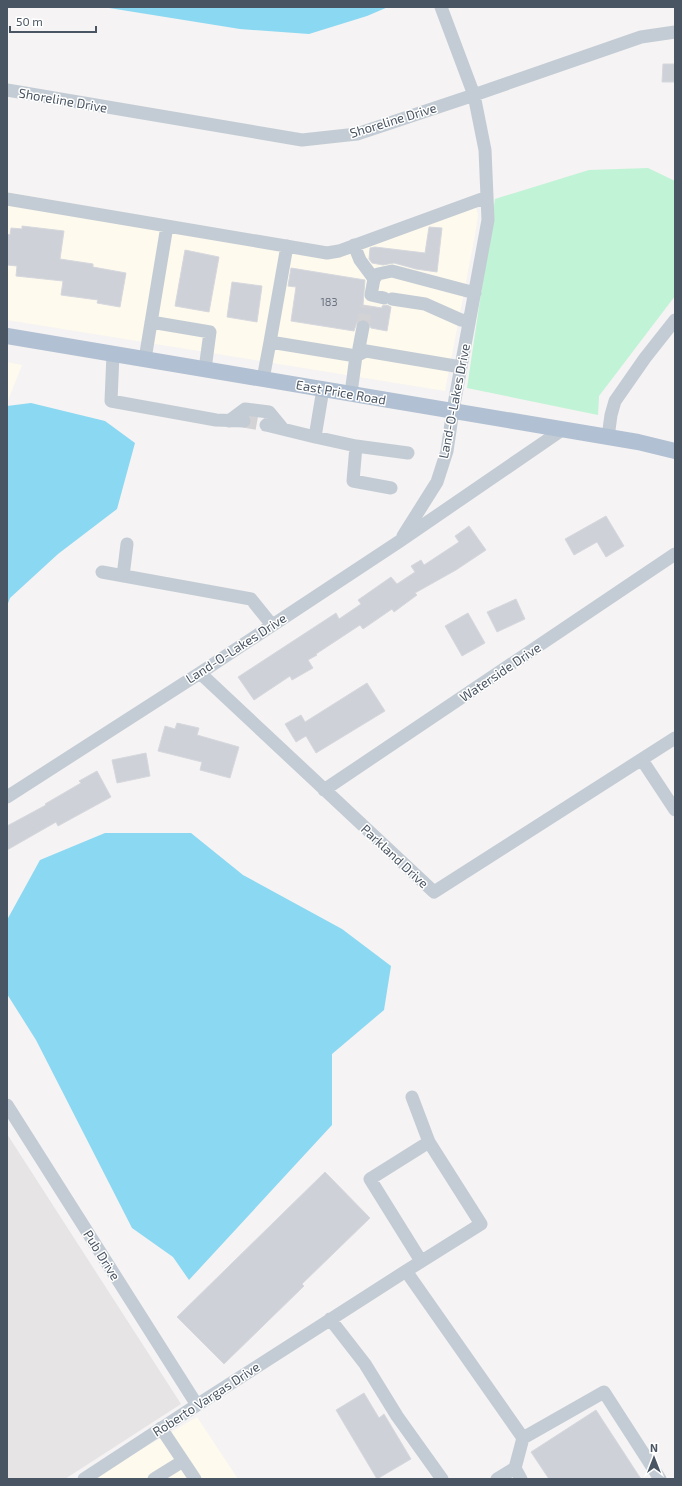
<svg xmlns="http://www.w3.org/2000/svg" width="682" height="1486" font-family="'Exo 2',sans-serif">
	<rect width="100%" height="100%" fill="#f5f3f3"/>
	<path fill="#fefaee" d="M7,192L334,250L474,200L478,215L475,235L445,391L7,320Z
		M7,362L22,365L7,403Z
		M197,1417L238,1479H91Z"/>
	<path fill="#e6e4e5" d="M7,1134L181,1404L65,1479H7Z"/>
	<path fill="#c1f3d6" d="M648,168L675,181V296L599,396L598,415L467,388L495,199L589,170Z"/>
	<path fill="#8bd8f2" d="M103,7H388L367,16L309,34L240,29Z
		M31,403L105,421L135,443L117,509L58,554L10,598L7,606V406Z
		M105,833H191L243,875L342,929L391,966L384,1010L332,1054V1125L189,1280L173,1257L132,1228L36,1040L7,994V920L40,860Z"/>
	<path fill="#ced1d8" stroke="#d6d8de" d="M663,64H675V82H662Z
		M22,226L64,231L60,259L93,264V267L126,273L120,307L97,303L98,300L61,295L63,281L16,276L17,266L7,265V234L10,235L11,228L22,229Z
		M429,227L442,228L437,272L416,269L394,263L383,265L372,263L369,259L370,248L375,247L425,253Z
		M185,250L219,257L209,312L175,306Z
		M291,268L365,280L363,305L382,308V306L387,305L391,307L387,331L371,328L368,321L364,319L360,320L357,322L354,331L291,321L296,287L288,286Z
		M232,282L262,286L257,322L227,317Z
		M606,516L624,546L606,557L597,542L574,555L565,539Z
		M469,526L486,550L456,570L415,593L417,595L394,612L392,609L363,629L360,625L316,654L317,655L308,660L313,668L292,680L290,676L254,700L238,677L336,613L339,619L361,604L358,600L391,577L397,584L415,572L411,566L421,560L424,565L459,542L455,536Z
		M516,599L525,619L497,632L487,612Z
		M468,613L485,643L462,656L445,626Z
		M367,683L385,711L316,753L306,736L296,742L285,724L301,715L305,722Z
		M177,723L199,728L197,735L239,747L230,778L200,770L202,762L158,751L165,726L175,729Z
		M146,753L150,776L117,783L112,760Z
		M97,771L111,797L58,826L56,822L7,850V826L46,805L45,804L81,783L79,781Z
		M325,1172L370,1218L302,1284L304,1286L224,1364L177,1317Z
		M364,1393L379,1418L384,1414L411,1459L377,1479L336,1410Z
		M596,1410L641,1479H549L531,1452Z"/>
	<g fill="none" stroke-linecap="round" stroke-linejoin="round">
		<path stroke="#d3d3d6" stroke-width="13" stroke-dasharray="13 6" stroke-linecap="butt" d="M363,327L366,306
			M244,421L266,425"/>
		<path stroke="#c3ccd4" stroke-width="13" d="M7,90L302,140L357,134L474,95L641,37L675,32
			M7,199L327,253L339,251L487,197
			M354,245L360,260L374,279
			M384,298L371,295L374,279L378,274L392,271L475,293
			M392,299L425,304L461,320L469,321
			M151,322L210,332L205,369
			M270,342L287,246
			M361,353L359,348L363,327
			M113,354L111,401L216,420L244,421
			M356,356L366,351L461,367
			M145,359L167,226
			M263,379L270,342L356,356L351,393
			M229,421L245,409L269,412L283,429
			M266,425L315,437L323,389
			M315,437L356,446
			M608,437L611,415L615,401L645,358L675,320
			M391,488L353,481L356,446L408,453
			M403,536L437,482L447,451L453,410L488,220L485,150L474,95L441,7
			M102,572L251,599L272,625
			M123,576L127,544
			M200,673L434,892L675,738
			M642,760L675,810
			M324,790L675,554
			M7,797L200,673L400,541L562,430
			M412,1097L429,1142
			M7,1105L197,1405
			M406,1271L481,1224L429,1142L370,1179L421,1261
			M330,1319L365,1364L397,1416L442,1479
			M161,1428L195,1479
			M523,1438L604,1392L660,1479
			M515,1468L521,1479
			M84,1479L197,1405L406,1271L523,1438L515,1468L497,1479
			M154,1479L183,1461"/>
		<path stroke="#b1c0d2" stroke-width="16" d="M7,336L638,442L675,451"/>
	</g>
	<g text-anchor="middle" stroke-width="3" stroke-linejoin="round" paint-order="stroke">
		<g font-size="11" fill="#6a7480">
			<text x="329" y="306">183</text>
		</g>
		<g font-size="13" fill="#495562" stroke="#fff">
			<text transform="translate(63 100) rotate(10)" y="5">Shoreline Drive</text>
			<text transform="translate(393 120) rotate(-17)" y="5">Shoreline Drive</text>
			<text transform="translate(341 392) rotate(10)" y="5">East Price Road</text>
			<text transform="translate(454 401) rotate(-79)" y="5">Land-O-Lakes Drive</text>
			<text transform="translate(236 648) rotate(-33)" y="5">Land-O-Lakes Drive</text>
			<text transform="translate(500 672) rotate(-34)" y="5">Waterside Drive</text>
			<text transform="translate(395 856) rotate(43)" y="5">Parkland Drive</text>
			<text transform="translate(102 1255) rotate(58)" y="5">Pub Drive</text>
			<text transform="translate(206 1399) rotate(-33)" y="5">Roberto Vargas Drive</text>
		</g>
	</g>
	<rect width="682" height="1486" fill="none" stroke="#495562" stroke-width="16"/>
	<g transform="translate(654 1458)" stroke="#ffffff" stroke-width="3" paint-order="stroke">
	<path d="M0-3L7 15L0 10L-7 15Z" fill="#495562"/>
	<text y="-6" font-size="11" font-weight="bold" text-anchor="middle" fill="#495562">N</text>
	</g>
	<path d="M10 26v6h86v-6" fill="none" stroke="#495562" stroke-width="2"/>
	<text x="16" y="26" font-size="12" fill="#495562" stroke="#ffffff" stroke-width="3" paint-order="stroke">50 m</text>
</svg>
